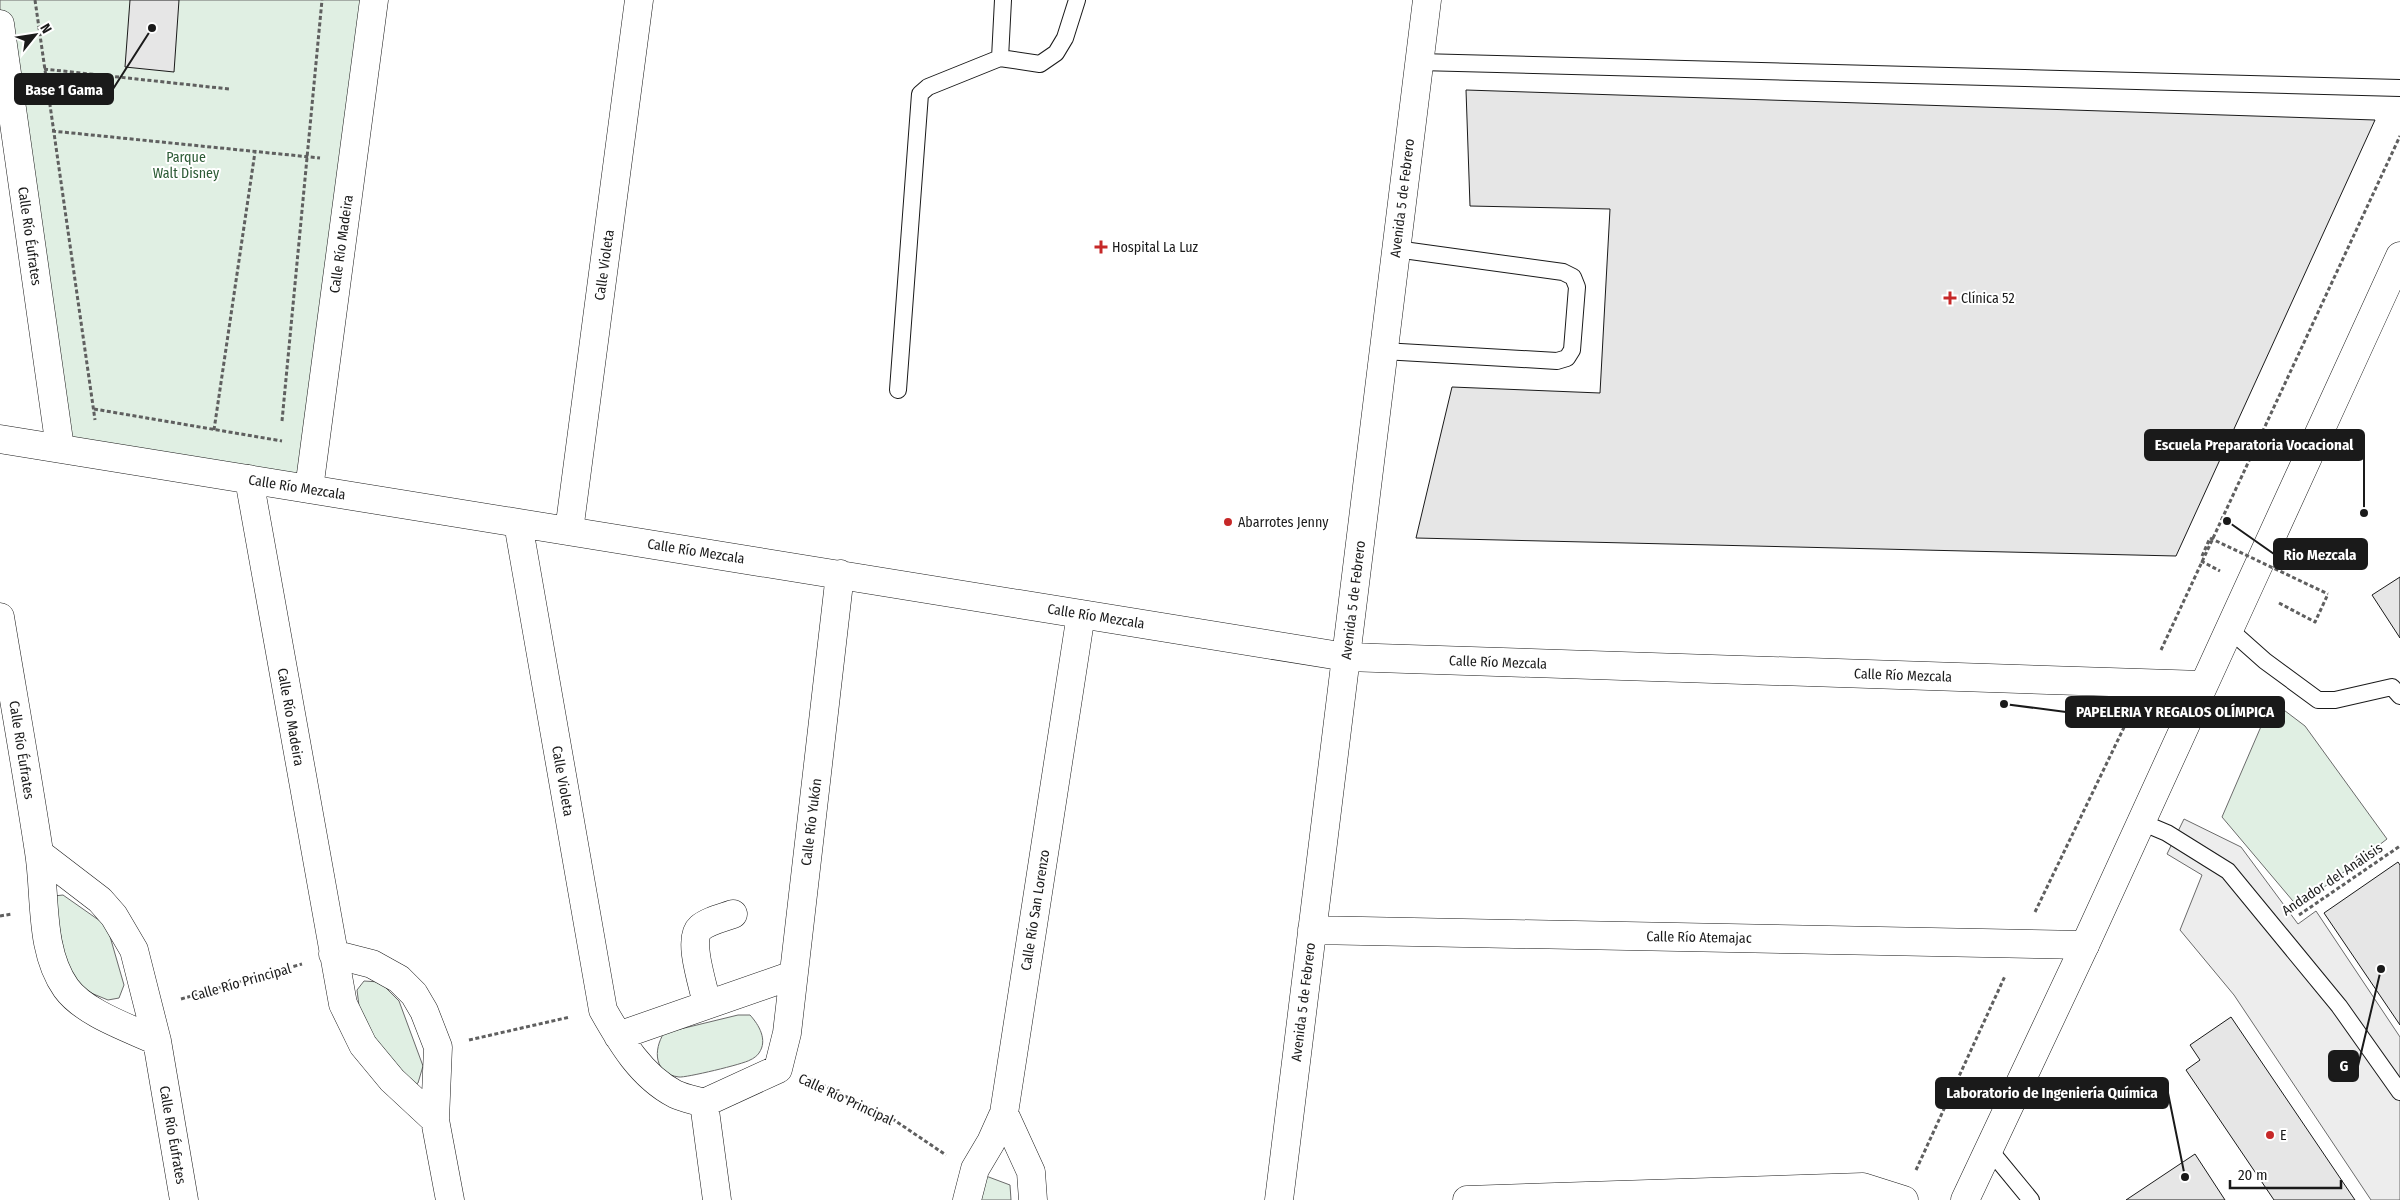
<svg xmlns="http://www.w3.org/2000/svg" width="2400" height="1200" font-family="'Fira Sans Condensed',sans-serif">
	<rect width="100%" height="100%" fill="#fff"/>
	<path fill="#e0efe3" stroke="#6a6a6a" d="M0,0H374L309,489L60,448L0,24Z
		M2272,701L2305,726L2387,839L2298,907L2222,817Z
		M63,895L103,923L109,933L124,985L119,998L108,1000L69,984L54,896Z
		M364,981L380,982L399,1001L423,1066L418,1083L409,1088L393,1076L360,1014L357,990Z
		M738,1015H750C759,1025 768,1040 759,1053C758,1055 753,1059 750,1060C744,1064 685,1078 679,1077C654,1074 653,1050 664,1033Z
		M986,1176L1010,1185L1011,1200H977Z"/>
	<path fill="#ededed" stroke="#6a6a6a" d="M2184,819L2241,847L2298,924L2316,911L2400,1037V1200H2371L2234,995L2180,930L2202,875L2167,854Z"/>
	<path fill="#e6e6e6" stroke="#1a1a1a" d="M130,0H179L174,72L125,67Z
		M1466,90L2375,120L2176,556L1416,538L1452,387L1600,393L1610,209L1470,206Z
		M2400,577V638L2372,595Z
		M2398,862L2400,865V1025L2324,913Z
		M2231,1017L2355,1200H2274L2186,1070L2200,1060L2190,1045Z
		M2195,1154L2225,1200H2126Z"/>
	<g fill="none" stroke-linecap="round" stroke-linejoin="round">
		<g stroke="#1a1a1a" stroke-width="18">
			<path id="lane" d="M1003,0L1000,58L1040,64L1056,53L1065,38L1077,0
				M1419,62L2400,88
				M1383,351L1557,361L1567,358L1572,350L1577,287L1573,277L1563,272L1396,249
				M898,390L920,94L928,87L1000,58
				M2229,629L2265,661L2318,700H2335L2392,687L2400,696
				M2141,822L2167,833L2228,871L2339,1006L2400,1092
				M1989,1149L2031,1200"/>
		</g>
		<g stroke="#1a1a1a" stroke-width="29">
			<path id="street" d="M0,24L60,448
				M0,439L1346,657L2203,685
				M249,479L343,1004L363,1045L392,1080L435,1120
				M309,489L374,0
				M518,523L603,1010C621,1042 641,1076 675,1094C683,1098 694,1100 704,1103L778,1069L787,1033L840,574
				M569,531L639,0
				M0,617C13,695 27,773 39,852C46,895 39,950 66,988C84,1013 129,1028 157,1041
				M40,854L100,900L114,916L134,950L157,1041L184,1200
				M1312,930L2085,945
				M333,954L372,964L399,979L414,994L424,1011L438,1047L435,1120L450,1200
				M707,1004C704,988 687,939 700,928C708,921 722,918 733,914
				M618,1036L793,975
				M704,1103L717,1200
				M1004,1113L1031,1172L1033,1200
				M967,1200L975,1169L991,1142L1004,1113L1081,614
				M1279,1200L1427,0
				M1467,1200L1863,1187L1904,1200"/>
		</g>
		<g stroke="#1a1a1a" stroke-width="29">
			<path id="secondary" d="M1965,1200L2085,945L2400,256"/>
		</g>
		<path stroke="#5f5f5f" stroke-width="3" stroke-dasharray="4 2.5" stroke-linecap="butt" d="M35,0L95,420
			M44,69L229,89
			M52,131L320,158
			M94,409L282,441
			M282,421L322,0
			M214,430L255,152
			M2202,556L2210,538
			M2201,561L2220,571
			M2279,603L2315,622L2328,594
			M2161,650L2400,136
			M2035,912L2129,717
			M2299,915L2400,846
			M0,916L12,914
			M181,999L302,964
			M469,1040L570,1017
			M810,1079L894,1120L946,1155
			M1916,1170L2005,976"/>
		<use href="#lane" stroke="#fff" stroke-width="16"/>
		<use href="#street" stroke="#fff" stroke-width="28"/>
		<use href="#secondary" stroke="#fff" stroke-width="28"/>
		<path stroke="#5f5f5f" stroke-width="3" stroke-dasharray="4 2.5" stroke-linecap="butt" d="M2210,538L2328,594"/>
	</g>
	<g fill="#c62828" stroke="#fff" stroke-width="2">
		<path d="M1098.5 239.5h5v5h5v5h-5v5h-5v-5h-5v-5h5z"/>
		<path d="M1947.5 290.5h5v5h5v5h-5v5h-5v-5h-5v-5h5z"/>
		<circle cx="1228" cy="522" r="5"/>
		<circle cx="2270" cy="1135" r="5"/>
	</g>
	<g text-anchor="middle" stroke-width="4" stroke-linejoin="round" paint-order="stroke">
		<g font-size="14" fill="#2b5a34" stroke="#fff">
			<text x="186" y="162">Parque<tspan x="186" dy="16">Walt Disney</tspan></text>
		</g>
		<g font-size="14" fill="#1a1a1a" stroke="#fff">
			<text transform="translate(1402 198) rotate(-83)" y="5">Avenida 5 de Febrero</text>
			<text transform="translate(30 236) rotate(82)" y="5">Calle Río Éufrates</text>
			<text transform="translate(341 244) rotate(-82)" y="5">Calle Río Madeira</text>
			<text transform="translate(604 265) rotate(-82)" y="5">Calle Violeta</text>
			<text transform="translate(297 487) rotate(9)" y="5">Calle Río Mezcala</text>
			<text transform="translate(696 551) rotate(9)" y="5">Calle Río Mezcala</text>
			<text transform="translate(1353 600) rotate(-83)" y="5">Avenida 5 de Febrero</text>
			<text transform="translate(1096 616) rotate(9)" y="5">Calle Río Mezcala</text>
			<text transform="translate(1498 662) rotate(2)" y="5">Calle Río Mezcala</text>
			<text transform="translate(1903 675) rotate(2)" y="5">Calle Río Mezcala</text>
			<text transform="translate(291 717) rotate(80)" y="5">Calle Río Madeira</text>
			<text transform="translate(22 750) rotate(81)" y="5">Calle Río Éufrates</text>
			<text transform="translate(563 781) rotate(80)" y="5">Calle Violeta</text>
			<text transform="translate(811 822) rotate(-83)" y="5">Calle Río Yukón</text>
			<text transform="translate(2332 879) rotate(-34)" y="5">Andador del Análisis</text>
			<text transform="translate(1035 910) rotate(-81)" y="5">Calle Río San Lorenzo</text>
			<text transform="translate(1699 937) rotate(1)" y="5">Calle Río Atemajac</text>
			<text transform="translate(241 982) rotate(-16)" y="5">Calle Río Principal</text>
			<text transform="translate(1303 1002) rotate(-83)" y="5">Avenida 5 de Febrero</text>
			<text transform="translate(846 1099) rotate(25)" y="5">Calle Río Principal</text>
			<text transform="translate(173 1135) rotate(80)" y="5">Calle Río Éufrates</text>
		</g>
		<g font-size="14" fill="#1a1a1a" stroke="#fff" text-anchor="start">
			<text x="1112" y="252">Hospital La Luz</text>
			<text x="1961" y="303">Clínica 52</text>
			<text x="1238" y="527">Abarrotes Jenny</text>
			<text x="2280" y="1140">E</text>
		</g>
	</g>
	<path fill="none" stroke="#1a1a1a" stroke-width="2" d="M152 28L113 89M2364 513L2364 445M2227 521L2274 554M2004 704L2066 712M2381 969L2358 1066M2185 1177L2168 1093"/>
	<g fill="#1a1a1a" stroke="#fff" stroke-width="2">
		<circle cx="152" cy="28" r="5"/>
		<circle cx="2364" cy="513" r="5"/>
		<circle cx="2227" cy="521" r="5"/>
		<circle cx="2004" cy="704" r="5"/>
		<circle cx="2381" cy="969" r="5"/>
		<circle cx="2185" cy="1177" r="5"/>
	</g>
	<g fill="#1a1a1a" stroke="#1a1a1a" stroke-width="2">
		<rect x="15" y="74" width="98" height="30" rx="5"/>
		<rect x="2145" y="430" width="219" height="30" rx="5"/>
		<rect x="2274" y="539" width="93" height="30" rx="5"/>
		<rect x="2066" y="697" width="218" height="30" rx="5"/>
		<rect x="2329" y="1051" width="29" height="30" rx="5"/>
		<rect x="1936" y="1078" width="232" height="30" rx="5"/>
	</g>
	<g font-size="15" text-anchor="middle" font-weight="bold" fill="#fff">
		<text x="64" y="95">Base 1 Gama</text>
		<text x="2254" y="450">Escuela Preparatoria Vocacional</text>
		<text x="2320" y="560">Rio Mezcala</text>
		<text x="2175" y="717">PAPELERIA Y REGALOS OLÍMPICA</text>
		<text x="2344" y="1071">G</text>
		<text x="2052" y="1098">Laboratorio de Ingeniería Química</text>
	</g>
	<g transform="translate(35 35) rotate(60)" stroke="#ffffff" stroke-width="4" paint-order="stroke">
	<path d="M0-4L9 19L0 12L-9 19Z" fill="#1a1a1a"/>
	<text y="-8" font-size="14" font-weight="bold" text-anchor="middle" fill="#1a1a1a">N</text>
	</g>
	<path d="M2230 1180v8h111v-8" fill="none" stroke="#1a1a1a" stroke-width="2.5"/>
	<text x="2238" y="1180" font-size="15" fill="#1a1a1a" stroke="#ffffff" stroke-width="4" paint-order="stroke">20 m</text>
</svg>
